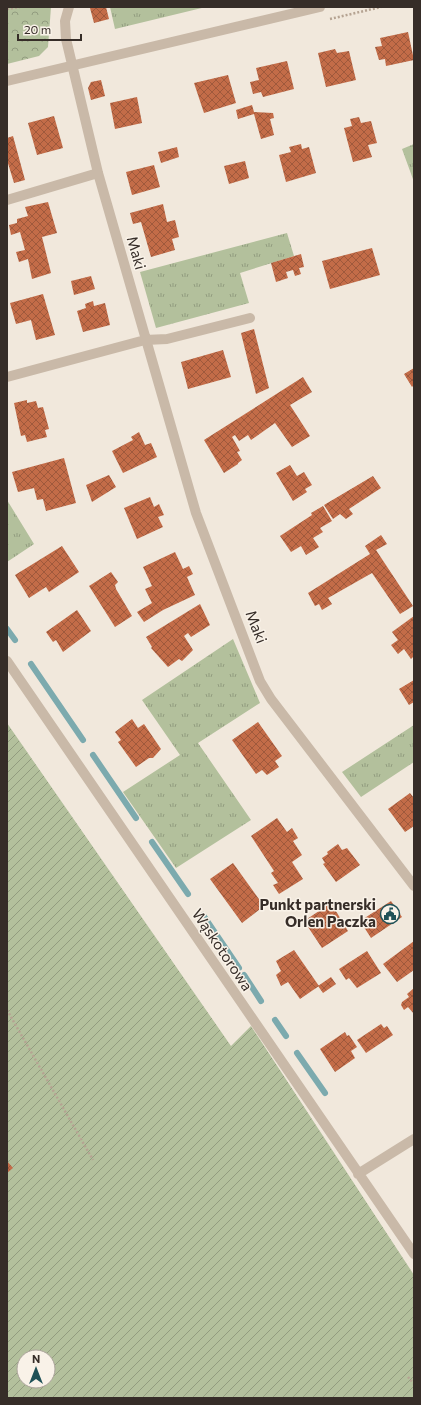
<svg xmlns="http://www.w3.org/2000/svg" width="421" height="1405" font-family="Commissioner,sans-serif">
	<defs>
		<pattern id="grass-tufts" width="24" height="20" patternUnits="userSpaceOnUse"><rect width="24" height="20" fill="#b3c09c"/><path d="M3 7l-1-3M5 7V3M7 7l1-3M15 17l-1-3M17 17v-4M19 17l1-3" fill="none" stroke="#929c7f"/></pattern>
		<pattern id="park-crowns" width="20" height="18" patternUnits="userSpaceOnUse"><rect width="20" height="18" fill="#b3c09c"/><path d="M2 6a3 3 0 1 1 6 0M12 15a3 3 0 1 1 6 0" fill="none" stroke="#929c7f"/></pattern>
		<pattern id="garden-furrows" width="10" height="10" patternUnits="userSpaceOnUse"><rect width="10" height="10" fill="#b3c09c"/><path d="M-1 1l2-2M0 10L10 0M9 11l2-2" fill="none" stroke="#929c7f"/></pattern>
		<pattern id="building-cross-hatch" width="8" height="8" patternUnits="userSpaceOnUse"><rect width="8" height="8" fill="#c36c48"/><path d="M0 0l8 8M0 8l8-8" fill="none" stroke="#9f593c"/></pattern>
	</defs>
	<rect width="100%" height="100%" fill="#f1e8dc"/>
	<path fill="url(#grass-tufts)" d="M110,7H206L115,29Z
		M414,144V182L402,149Z
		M287,233L294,256L240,273L249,303L156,328L140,272Z
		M7,500L34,544L7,562Z
		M233,639L260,703L198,743L251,820L176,868L123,792L180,755L142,700Z
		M414,725V762L361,797L342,772Z"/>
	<path fill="url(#park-crowns)" d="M7,7H51L48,47L39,56L7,64Z"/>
	<path fill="url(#garden-furrows)" fill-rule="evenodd" d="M7,723L231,1046L251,1026L414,1275V1398H7ZM24,1357H48V1381H24Z"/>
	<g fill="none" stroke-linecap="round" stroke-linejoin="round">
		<path stroke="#7caaae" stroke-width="6" d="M7,629L15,640
			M31,664L83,740
			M93,755L136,818
			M152,842L188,894
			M203,915L239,968
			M244,975L261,1001
			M275,1020L286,1036
			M297,1053L325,1093"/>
	</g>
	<path fill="url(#building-cross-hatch)" d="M106,7L109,19L94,23L90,8Z
		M408,32L414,60L386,66L385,59L379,60L375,47L382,46L380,38Z
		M335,49L337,53L349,51L356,80L326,87L318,53Z
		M287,61L294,89L263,97L261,92L253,94L250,82L259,80L256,68Z
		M228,75L236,103L204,113L194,83Z
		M101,80L105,96L91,100L88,88L91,82Z
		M137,97L142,123L115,129L110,103Z
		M252,105L254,112L273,113L274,118L270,119L274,135L261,139L254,114L238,119L236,110Z
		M54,116L63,148L37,155L28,123Z
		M359,117L361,123L371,121L377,143L368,145L372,157L353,162L344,128L352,126L350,119Z
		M13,136L25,180L14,183L7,160V138Z
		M301,144L302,149L309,147L316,173L286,182L279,155L291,152L289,147Z
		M177,147L179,157L161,163L158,152Z
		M245,161L249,178L229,184L224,166Z
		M154,165L160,187L132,195L126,172Z
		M48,202L57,233L42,237L51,273L32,279L28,259L19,262L16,252L25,250L20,232L11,235L9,225L17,223V219L28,216L25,207Z
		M163,204L167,222L175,220L179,237L172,239L175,250L151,257L141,222L133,224L130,213Z
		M372,248L380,275L330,289L322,261Z
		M301,254L304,267L299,268L301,274L295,276L293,270L286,272L288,278L276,282L271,263Z
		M91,276L95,289L74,295L71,281Z
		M43,294L55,335L36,340L31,320L16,324L10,303Z
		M93,301L94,306L105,303L110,325L83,332L77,311L86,308L85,304Z
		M254,329L269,388L256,394L241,333Z
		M223,350L231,377L188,389L181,362Z
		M414,368V385L412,387L404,374Z
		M303,377L312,392L290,405L310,436L292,447L275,423L251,440L248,435L239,441L235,435L232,437L240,451L237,452L242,460L238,463V464L224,473L204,440Z
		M27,400V403L36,401L38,408L43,407L49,429L45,430L47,437L27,442L25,435L21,436L14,403Z
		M139,432L145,445L151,443L157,457L123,473L112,451L133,440L131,437Z
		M64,458L76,503L46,511L43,499L37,500L34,488L18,492L12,472Z
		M290,465L297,476L304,472L312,485L305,489L307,492L293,501L276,473Z
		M109,475L116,487L92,502L86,485Z
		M373,476L381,488L349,509L353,514L346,519L340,514L333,519L324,505Z
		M150,497L154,507L159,504L164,515L158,517L163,527L137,539L124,508Z
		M323,506L332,521L320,528L323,532L313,538L319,547L306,555L301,546L291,552L280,536L312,515L311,513Z
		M381,535L387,544L376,550L413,606L400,614L372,573L328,598L332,604L322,610L319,604L315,606L308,593L370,554L365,546Z
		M62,546L79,572L49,592L46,587L29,598L15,575Z
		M175,552L183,569L189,566L193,574L187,577L195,595L163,610L144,622L137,612L152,603L145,589L152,586L143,567Z
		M111,572L118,582L115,585L116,589L132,616L115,627L89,586Z
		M200,604L210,625L191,637L188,633L184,636L193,650L182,661L179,659L168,667L151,648L152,647L146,637Z
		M77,610L91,631L63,652L56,640L53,642L46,632Z
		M414,616V656L411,659L404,649L398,654L391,645L398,640L392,632Z
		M414,680V702L409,705L399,689Z
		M132,719L138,728L144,724L161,749L153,758H149L136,767L118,742L121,740L115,732Z
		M258,722L282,756L275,761L279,767L267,775L262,770L256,774L232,740Z
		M410,793L414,798V826L405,832L388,809Z
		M277,818L287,832L292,828L298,838L293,841L302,855L292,862L303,879L279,894L273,885L278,883L271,873L274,871L251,836Z
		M338,844L342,850L347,848L360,865L336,882L323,864L325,863L322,858L328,854L327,852Z
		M233,863L264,906L242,923L210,879Z
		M391,901L402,917L371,938L360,921Z
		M331,903L348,931L322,948L304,921Z
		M414,941V970L397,982L383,964Z
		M294,950L319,986L300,999L288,982L281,986L276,975L281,971L276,961Z
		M367,951L381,973L357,988L349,978L346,980L339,969Z
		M331,977L336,984L323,993L318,986Z
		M414,988V1014L408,1007L404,1010L401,1005L402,1002L409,997L407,994Z
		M381,1024L384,1028L387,1026L393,1035L366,1053L357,1040Z
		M345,1032L347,1036L349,1035L357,1047L351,1051L355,1058L335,1072L320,1049Z
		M7,1161L13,1168L7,1173Z"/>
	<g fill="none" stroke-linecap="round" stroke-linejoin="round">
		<path stroke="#b5a392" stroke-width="2.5" stroke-dasharray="2 2" stroke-linecap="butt" d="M7,9L20,7
			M330,19L381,7
			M7,1010L93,1160
			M408,1377L414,1384"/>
		<path stroke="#c9b9a8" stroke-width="10" d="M69,7L65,21L66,39L98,173L196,513L260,681L271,699L414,886
			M7,81L320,7
			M7,200L98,173
			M7,377L145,340L167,339L250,318
			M7,661L414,1254
			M358,1174L414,1139"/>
	</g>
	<defs>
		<g id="civic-ring" transform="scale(1)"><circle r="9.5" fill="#f9f2e8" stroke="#1f5157" stroke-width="1.5"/><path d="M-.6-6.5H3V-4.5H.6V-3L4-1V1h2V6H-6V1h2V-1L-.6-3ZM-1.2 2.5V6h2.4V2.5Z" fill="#1f5157"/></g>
	</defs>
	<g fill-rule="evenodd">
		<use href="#civic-ring" x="390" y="914"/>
	</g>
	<g text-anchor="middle" stroke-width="3" stroke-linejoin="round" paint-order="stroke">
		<g font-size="15" fill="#362d28" stroke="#f9f2e8">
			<text transform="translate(136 253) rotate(74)" y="5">Maki</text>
			<text transform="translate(256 627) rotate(69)" y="5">Maki</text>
			<text transform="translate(222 950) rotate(56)" y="5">Wąskotorowa</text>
		</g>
		<g font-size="15" font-weight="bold" fill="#362d28" stroke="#f9f2e8" text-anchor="end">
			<text x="376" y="910">Punkt partnerski<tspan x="376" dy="17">Orlen Paczka</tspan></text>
		</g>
	</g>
	<rect width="421" height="1405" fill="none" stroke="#362d28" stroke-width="16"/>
	<g transform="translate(36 1369)"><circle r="19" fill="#f9f2e8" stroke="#aba39b"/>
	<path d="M0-3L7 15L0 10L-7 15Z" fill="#1f5157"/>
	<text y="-6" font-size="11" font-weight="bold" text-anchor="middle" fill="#362d28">N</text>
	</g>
	<path d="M18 34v6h63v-6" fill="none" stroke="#362d28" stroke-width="2"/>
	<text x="24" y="34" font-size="12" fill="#362d28" stroke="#f9f2e8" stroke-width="3" paint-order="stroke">20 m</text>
</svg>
